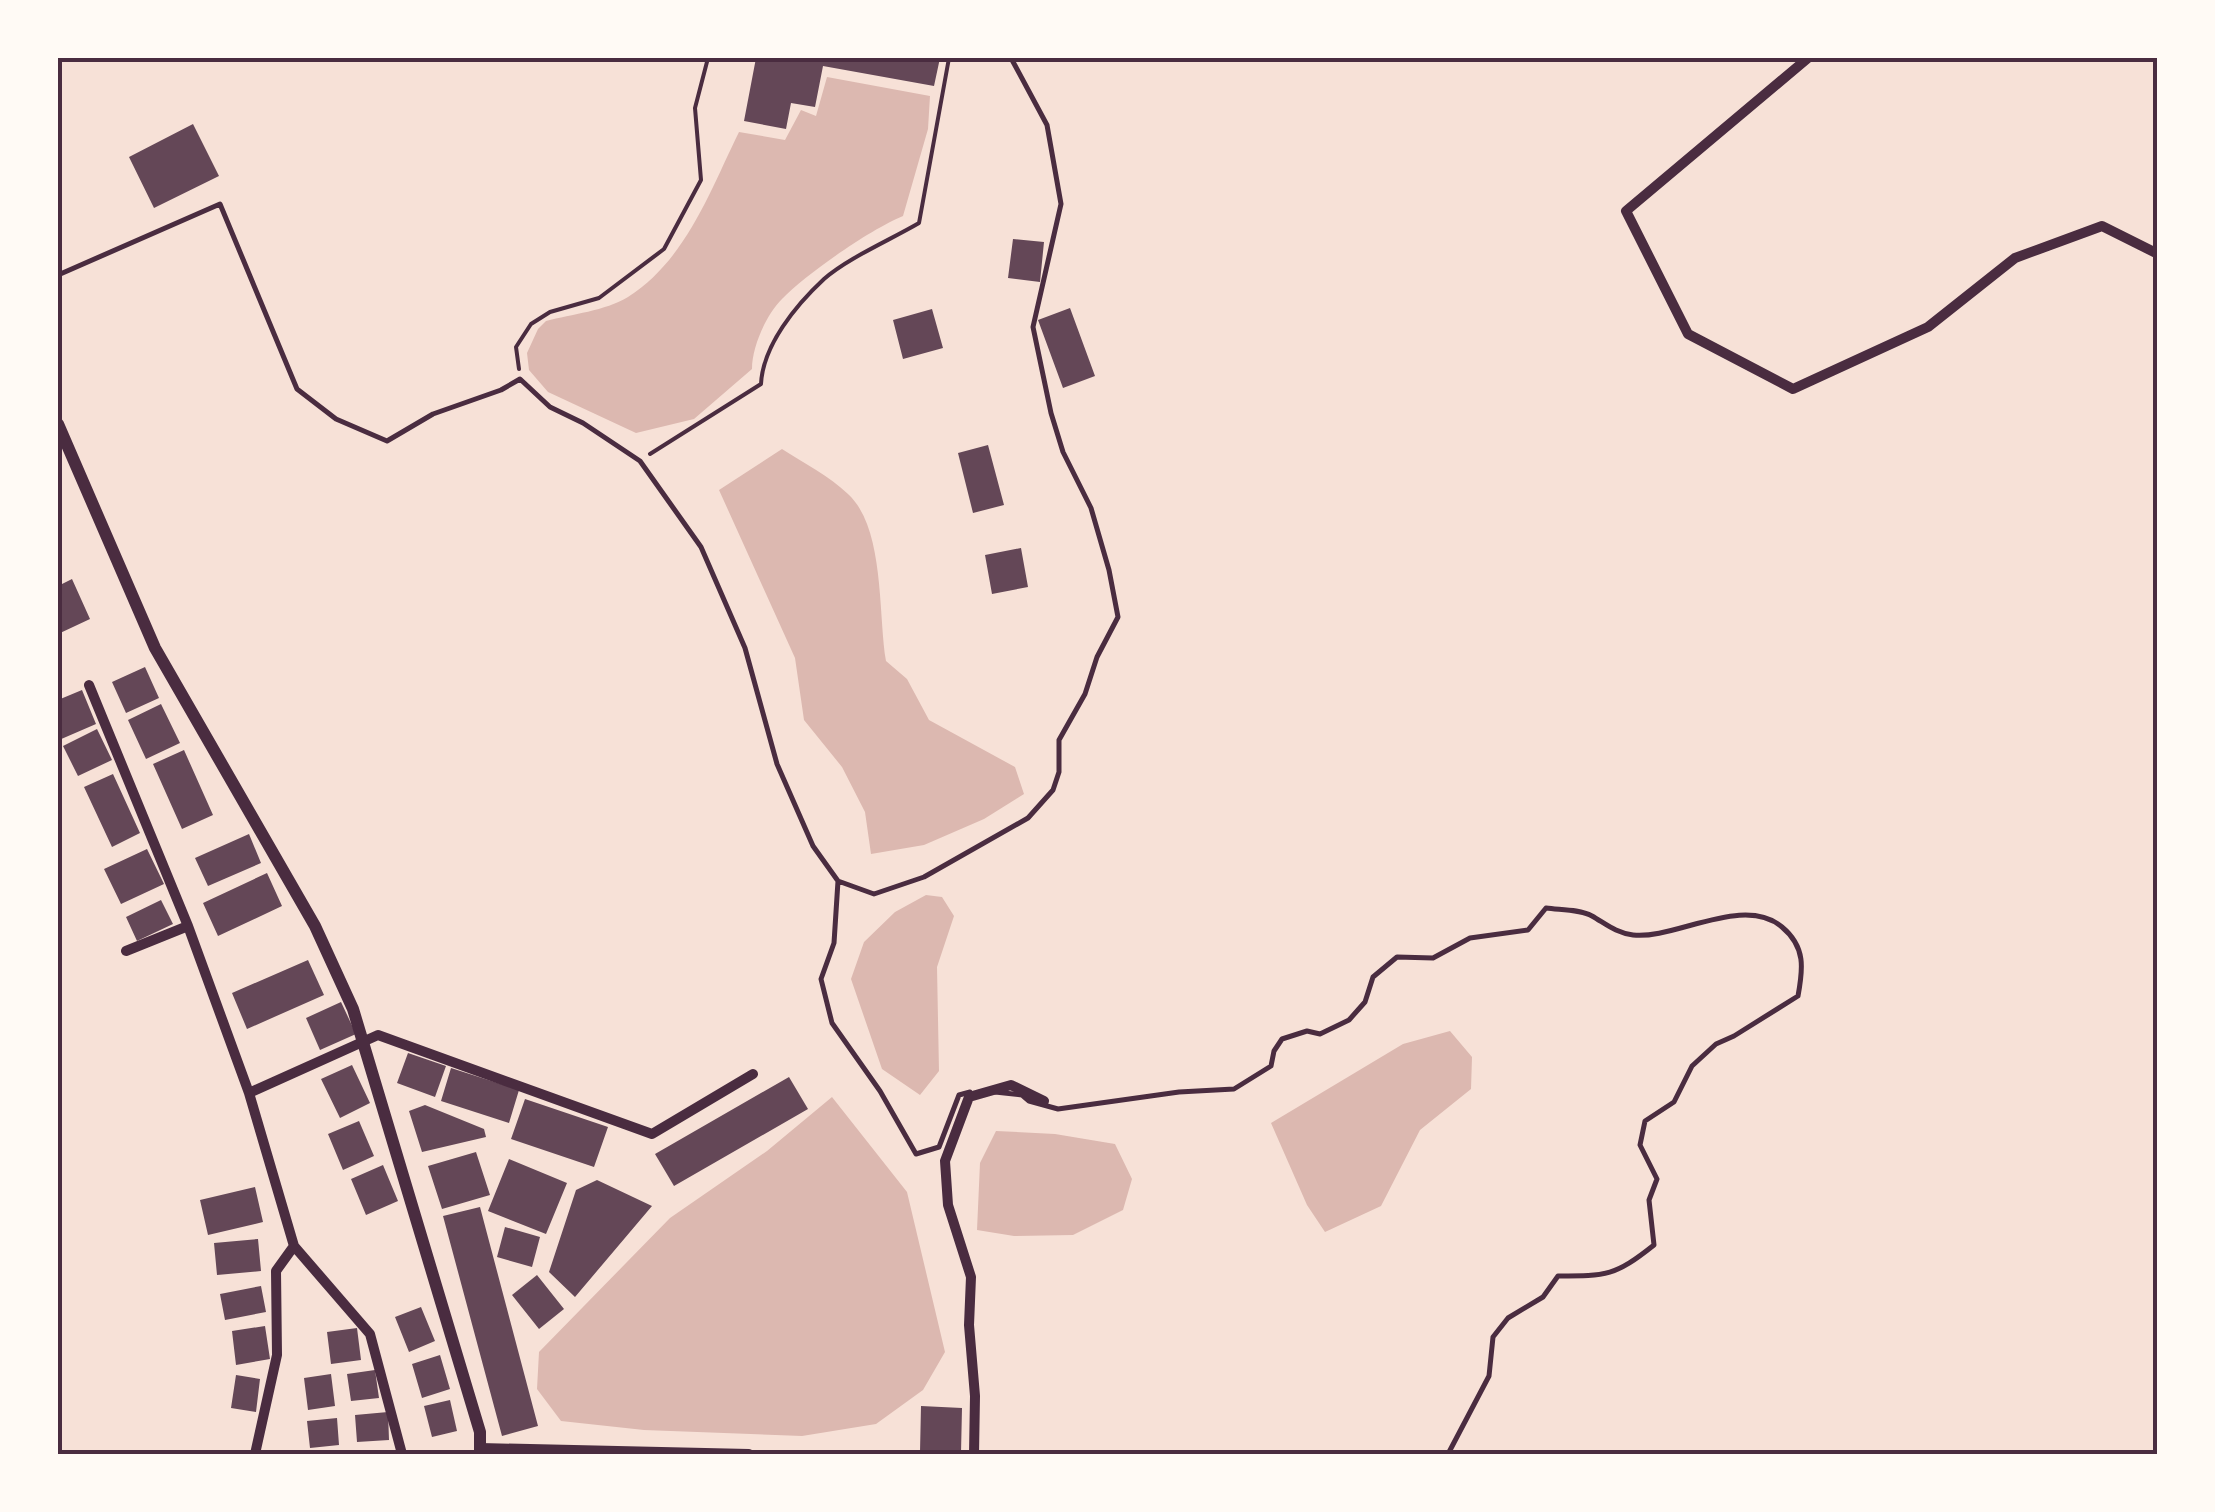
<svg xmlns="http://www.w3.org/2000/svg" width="2215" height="1512" font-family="'Space Grotesk',sans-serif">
	<rect width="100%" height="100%" fill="#f7e1d7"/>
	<path fill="#dcb8b0" d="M827,77L930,96L928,129L903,216C871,229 806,274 782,299C766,315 752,347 752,369L694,419L636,433L548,392L529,370L527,353L538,329L546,321C572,314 605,311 628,297C686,260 710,191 739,132L785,140L801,110L816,116Z
		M782,449C804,463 829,476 848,494C885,528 878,614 886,661L907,679L929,720L1015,767L1024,794L984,819L924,845L871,854L865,812L842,767L804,720L795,658L719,490Z
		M926,895L942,897L954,916L937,967L939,1071L920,1095L882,1069L851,979L864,942L895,912Z
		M1450,1031L1472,1057L1471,1089L1420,1130L1381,1206L1325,1232L1307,1205L1271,1123L1403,1044Z
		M832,1097L907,1192L945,1352L923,1390L876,1424L802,1436L644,1430L561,1421L537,1389L539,1352L670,1218L767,1151Z
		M996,1131L1055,1134L1115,1144L1132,1179L1123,1210L1073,1235L1014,1236L977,1230L980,1163Z"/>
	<path fill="#644757" d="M756,58H940L934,86L823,66L815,107L791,103L786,129L744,121Z
		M193,124L219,176L154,208L129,157Z
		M1013,239L1044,242L1040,282L1008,278Z
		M1070,308L1095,376L1063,388L1038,320Z
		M932,309L943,348L903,359L893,320Z
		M988,445L1004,505L973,513L958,453Z
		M1021,548L1028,587L992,594L985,555Z
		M72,579L90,619L58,634V586Z
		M145,667L159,698L126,713L112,682Z
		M82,690L96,724L59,740L58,700Z
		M161,704L180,743L146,759L128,720Z
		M97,729L112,760L78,776L63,746Z
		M184,750L213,815L182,829L153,764Z
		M113,774L140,833L112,847L84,787Z
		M249,834L261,863L208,886L195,858Z
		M147,849L164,884L121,904L104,869Z
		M267,873L282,906L218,936L203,903Z
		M161,900L173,924L137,941L126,917Z
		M308,960L324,995L247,1029L232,993Z
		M341,1002L356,1034L320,1050L306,1018Z
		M408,1053L446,1066L435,1097L397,1083Z
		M352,1065L370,1103L340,1118L321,1079Z
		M451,1068L519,1090L509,1123L441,1101Z
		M789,1077L808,1109L674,1186L655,1154Z
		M525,1099L608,1127L594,1167L511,1139Z
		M425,1105L484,1129L486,1137L422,1152L409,1111Z
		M359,1121L374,1156L343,1170L328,1134Z
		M476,1152L490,1195L442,1209L428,1166Z
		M509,1159L567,1183L546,1234L488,1211Z
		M383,1165L398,1201L366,1215L351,1179Z
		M597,1180L652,1206L575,1297L549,1272L576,1190Z
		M255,1187L263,1222L208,1235L200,1200Z
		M480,1207L538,1426L502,1436L443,1216Z
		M505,1227L540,1237L532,1267L497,1257Z
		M258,1239L261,1271L217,1275L214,1243Z
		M537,1275L564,1309L539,1329L512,1295Z
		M261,1286L266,1312L225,1320L220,1294Z
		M421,1307L435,1341L409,1352L395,1317Z
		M265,1326L270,1359L236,1365L232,1331Z
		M357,1328L361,1360L331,1364L327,1332Z
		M440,1355L450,1389L422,1398L412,1364Z
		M375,1370L379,1398L351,1401L347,1374Z
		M331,1374L335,1406L308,1410L304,1378Z
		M236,1375L260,1379L256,1412L231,1408Z
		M450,1400L457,1431L432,1437L424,1406Z
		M921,1406L962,1408L961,1453L920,1452Z
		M388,1412L389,1440L357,1442L355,1415Z
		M337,1418L339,1445L310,1448L307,1421Z"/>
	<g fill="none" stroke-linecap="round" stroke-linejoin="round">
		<path stroke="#4a2c40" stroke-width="4" d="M519,369L516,347L531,324L550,312L599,298L664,249L701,180L695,108L708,58
			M650,454L761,384C763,345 796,305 824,279C848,258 890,240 919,223L949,58"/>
		<path stroke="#4a2c40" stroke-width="5" d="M58,275L220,204L297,389L336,419L387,441L433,414L501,390L520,379L550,407L583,423L640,461L701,547L745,648L777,764L813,846L838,881L874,894L924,877L1028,818L1053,790L1059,772V740L1085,694L1097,657L1118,617L1109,570L1091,508L1063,452L1051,413L1033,327L1061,204L1047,125L1011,58
			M838,881L834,943L821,979L832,1023L880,1091L916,1154L939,1147L959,1095L970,1092
			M995,1092L1022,1095L1029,1101L1058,1109L1179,1092L1234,1089L1271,1066L1274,1051L1282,1039L1307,1031L1320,1034L1349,1020L1365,1002L1373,977L1397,957L1433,958L1470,938L1528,930L1546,908C1560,910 1579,909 1592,916C1606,924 1616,933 1633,935C1674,940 1744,894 1782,927C1806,947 1803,969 1798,996L1734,1036L1716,1044L1692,1066L1674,1102L1645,1121L1640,1145L1657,1179L1649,1200L1654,1245C1615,1276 1607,1276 1558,1276L1543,1297L1508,1318L1493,1337L1489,1376L1448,1454"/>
		<path stroke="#4a2c40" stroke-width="10" d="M1808,58L1626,211L1688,334L1793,389L1928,327L2015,258L2102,226L2158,254
			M89,685L188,926
			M126,951L188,926L249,1093
			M480,1448L749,1454
			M255,1454L277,1355L276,1271L294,1246
			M402,1454L370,1334L294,1246L249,1093L378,1035L652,1134L753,1074
			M974,1454L975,1396L969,1325L971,1277L948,1205L945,1161L969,1097L1011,1085L1044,1101"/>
		<path stroke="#4a2c40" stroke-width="12" d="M58,424L155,648L315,926L353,1009L480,1432V1454"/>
	</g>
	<rect width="2215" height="1512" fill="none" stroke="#fffaf5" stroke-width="120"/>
	<rect x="60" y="60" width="2095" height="1392" fill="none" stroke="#4a2c40" stroke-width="4"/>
</svg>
